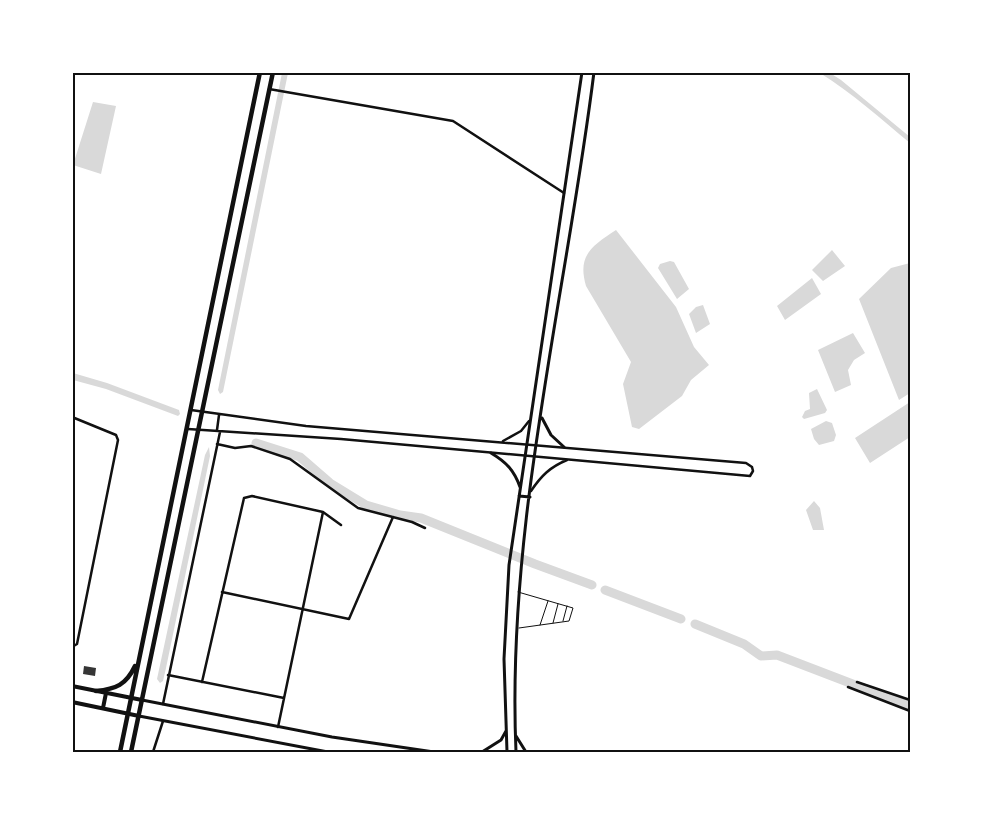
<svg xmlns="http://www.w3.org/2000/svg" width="983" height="825" font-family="Overpass,sans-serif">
	<rect width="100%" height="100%" fill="#fff"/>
	<path fill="#d9d9d9" d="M282,73H288L223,392L220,394L218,390Z
		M820,73H830L841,80L910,137V143C881,119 852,93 820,73Z
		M93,102L116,106L101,174L73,165Z
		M616,230L676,307L694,347L709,365L691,380L682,396L639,429L632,427L623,384L631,362L586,286C577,255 592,246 616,230Z
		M832,250L845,266L823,281L812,270Z
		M670,261L674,262L689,289L677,299L658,268L660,264Z
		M910,263V393L899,400L859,299L891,268Z
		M812,278L821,294L785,320L777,306Z
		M703,305L710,324L696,333L689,314L696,307Z
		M853,333L865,353L854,360L848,370L851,385L835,392L818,350Z
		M73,373L107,383L179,410L180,414L178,416L106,389L73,380Z
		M817,389L827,410L825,413L804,419L802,417L805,411L810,409L809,393Z
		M910,402V437L870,463L855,438Z
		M826,421L832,423L836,435L834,441L819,445L814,439L811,429Z
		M209,447L210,456L166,668L163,681L160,683L157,679L205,455Z
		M814,501L820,508L824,530H813L806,510Z"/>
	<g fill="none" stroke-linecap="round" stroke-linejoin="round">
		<path stroke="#d9d9d9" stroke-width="9" d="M256,443L300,457L330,483L366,505L400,515L421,518L535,564L592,585
			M605,590L681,619
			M695,624L744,644L761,656L777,655L910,706"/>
	</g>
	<path fill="#353535" d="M84,666L96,668L95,676L83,674Z"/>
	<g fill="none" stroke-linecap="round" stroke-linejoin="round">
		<path stroke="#111" stroke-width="1" d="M518,592L573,608L569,621L519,628
			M563,621L567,606
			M553,623L558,604
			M540,625L548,601"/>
		<path stroke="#111" stroke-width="2.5" d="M269,89L453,121L564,193
			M72,417L116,435L118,440L77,644L72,647
			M188,429L341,439L750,476L753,471L752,467L746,463L306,426L191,410
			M217,430L219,415
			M503,441L521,431L529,421
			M217,444L235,448L251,446L290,459L358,508L412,522L425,528
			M531,491C541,476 550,467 567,460
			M222,592L349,619L393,517
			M168,675L284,698
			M202,682L244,498L252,496L323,512L341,525
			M857,682L910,700
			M848,687L910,711
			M163,704L220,432
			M278,727L323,512
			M153,752L163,721"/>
		<path stroke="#111" stroke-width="3" d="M542,418L551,435L564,447
			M491,453C506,462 514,470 520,487
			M519,496L530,497
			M142,700L332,737L434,752
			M139,716L328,752
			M516,736L526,752
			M482,752L501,740L506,731
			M507,752L504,659L509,565L582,72
			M516,752C506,524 566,298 594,72"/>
		<path stroke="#111" stroke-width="4" d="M72,686L142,700
			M72,702L139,716
			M103,708L106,693"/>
		<path stroke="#111" stroke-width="4.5" d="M96,691C116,689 126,685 135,666
			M120,752L260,72
			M131,752L273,72"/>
	</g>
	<rect width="983" height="825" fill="none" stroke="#ffffff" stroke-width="148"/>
	<rect x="74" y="74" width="835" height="677" fill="none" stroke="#111" stroke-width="2"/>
</svg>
